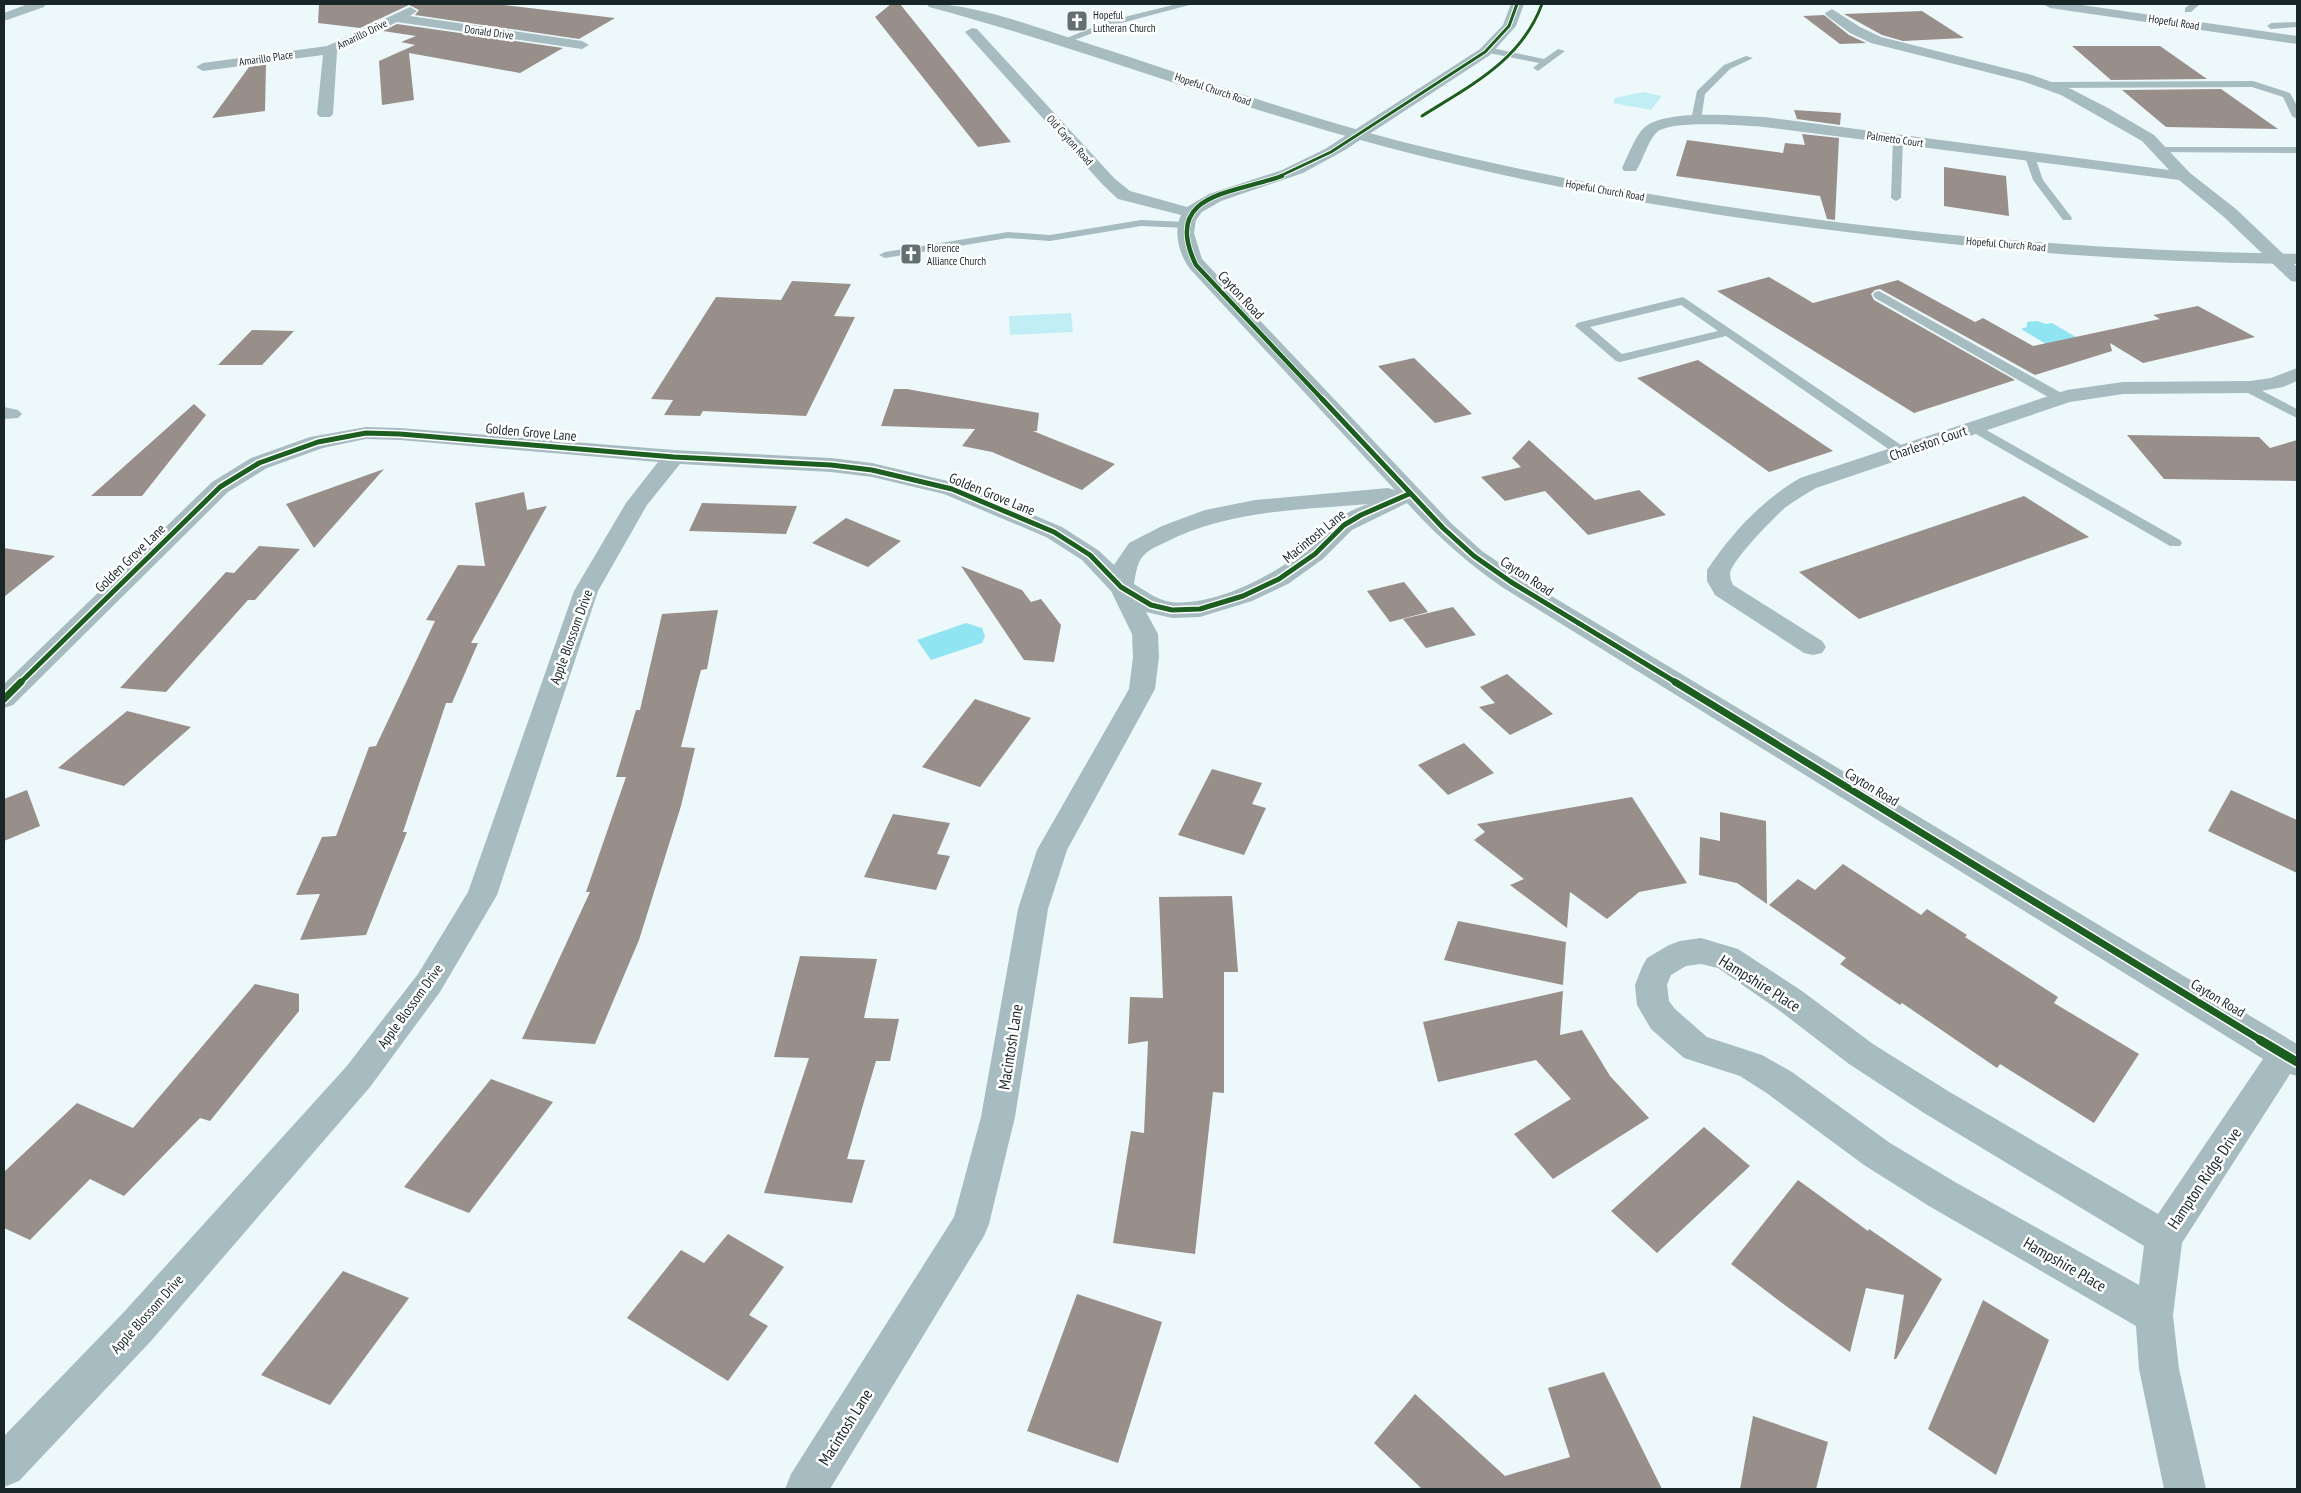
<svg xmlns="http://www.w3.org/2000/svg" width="2301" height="1493" font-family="'PT Sans Narrow',sans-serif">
	<rect width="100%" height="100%" fill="#edf8fa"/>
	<path fill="#c1eef5" d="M1643,92L1662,96L1651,110L1613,103L1615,98Z
		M1071,313L1073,332L1010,335L1009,316Z"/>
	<path fill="#91e5f2" d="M2037,321L2046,324L2052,323L2086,343L2056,350L2021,329L2027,327V322Z
		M966,623L982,628L985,636L982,643L931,660L917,640Z"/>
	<path fill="#988f8b" d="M319,4H495L615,18L579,39L415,15L419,10L409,5L360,28L318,23Z
		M891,4H900L1011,142L978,147L875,17Z
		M1922,11L1964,38L1903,41L1882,35L1844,14Z
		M1824,15L1849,35L1866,43L1840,44L1803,16Z
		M397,24L563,48L520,73L409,53L414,100L382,105L379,61L415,45L401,42L416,36L383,31Z
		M2072,46H2160L2207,79L2111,80Z
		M266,64L265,111L212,118L249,67Z
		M2221,89L2278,129L2166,127L2122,90Z
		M1794,110L1841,113L1840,125L1797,119Z
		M1802,134L1839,138L1835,220L1827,219L1820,196L1676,176L1687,140L1783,153L1785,143L1805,145Z
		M1944,167L2006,176L2009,216L1944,206Z
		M1769,277L1813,303L1898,280L1975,322L1983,318L2033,346L2160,319L2153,315L2198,306L2255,337L2143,363L2110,343L2112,351L2035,375L1880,289L1875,290L1871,294L1874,300L2015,380L1914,413L1717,291Z
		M792,281L851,284L834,316L855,317L806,416L703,411L700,416L664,415L673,400L651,399L716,297L781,300Z
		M252,330L294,331L262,365H218Z
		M1414,358L1472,414L1435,423L1378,366Z
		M1698,360L1833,451L1769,472L1637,378Z
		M894,389H907L1039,413L1037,431H1033L1115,464L1082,490L992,452L962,446L975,429L881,426Z
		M194,404L206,415L142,496H91Z
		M2127,435L2259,437L2270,448L2297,440V481L2164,479Z
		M1529,440L1595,500L1639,490L1666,515L1588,535L1545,491L1505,501L1481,477L1521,467L1512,458Z
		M384,469L314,548L286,504Z
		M524,492L527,510L547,506L471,643H478L452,703H446L403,832H407L366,935L300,940L320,894L296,895L322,837L336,836L369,747L376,746L435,621L426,620L458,565L485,566L475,503Z
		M2024,496L2089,537L1859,619L1799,572Z
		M702,503L797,506L786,534L689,531Z
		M846,518L901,541L868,567L812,543Z
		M259,546L300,549L255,600H248L166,692L120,688L226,572L234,573Z
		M4,548L55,556L4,597Z
		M961,566L1022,590L1031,602L1041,599L1061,625L1054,662L1024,660Z
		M1404,582L1428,612L1390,622L1367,591Z
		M1453,607L1476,635L1426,648L1403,619Z
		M718,610L707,669L701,670L681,747L695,748L681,806L639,940L595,1044L522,1039L590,892H586L626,777H616L636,710H640L662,614Z
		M1507,674L1553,714L1510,735L1479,707L1495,703L1480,687Z
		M975,699L1031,718L980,787L922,767Z
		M127,711L191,727L124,786L58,768Z
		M1464,743L1494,773L1448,795L1418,765Z
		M1212,769L1262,783L1252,804L1266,808L1244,855L1178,835Z
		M27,790L40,826L4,841V799Z
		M2231,790L2297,820V873L2208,831Z
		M1632,797L1687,883L1639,892L1607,919L1570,892L1567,928L1510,885L1524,879L1474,840L1485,832L1477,824Z
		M1720,812L1766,821L1767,904L1737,883L1699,875L1700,837L1720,841Z
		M893,814L950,823L937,854L950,856L936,890L864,877Z
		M1843,864L1921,915L1927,909L1967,935L1965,937L2058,997L2054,1003L2139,1054L2094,1123L2000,1064L1997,1068L1902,1003L1900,1005L1840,964L1846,958L1769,905L1798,879L1815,890Z
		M1232,896L1238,972H1224V1093L1213,1092L1195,1254L1113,1243L1131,1131L1144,1133L1148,1041L1128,1044L1130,997L1163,998L1159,897Z
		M1458,921L1566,942L1563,985L1444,960Z
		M800,956L877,959L864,1018L899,1019L890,1061H876L847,1159L865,1160L852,1203L764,1193L809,1058L774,1057Z
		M255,984L299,994V1011L210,1121L200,1118L124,1196L90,1179L30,1240L4,1228V1172L77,1103L133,1128Z
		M1563,991L1560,1035L1582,1030L1610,1076L1649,1118L1553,1179L1514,1134L1571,1099L1536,1060L1438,1082L1423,1022Z
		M491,1079L553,1102L469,1213L404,1187Z
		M1704,1127L1750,1166L1657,1253L1611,1211Z
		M1798,1180L1868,1231L1869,1229L1942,1279L1896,1359H1894L1904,1295L1866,1288L1850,1352L1786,1306L1731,1264Z
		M728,1234L784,1267L749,1315L768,1326L728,1381L627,1318L681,1250L704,1263Z
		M343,1271L409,1298L330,1405L261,1375Z
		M1077,1294L1162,1322L1118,1463L1027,1431Z
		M1983,1300L2049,1340L1996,1475L1928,1429Z
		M1604,1372L1662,1489H1422L1374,1443L1415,1394L1505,1476L1570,1457L1548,1388Z
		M1753,1416L1828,1442L1816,1489H1740Z"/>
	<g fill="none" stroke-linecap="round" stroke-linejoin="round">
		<path fill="#a7bcc0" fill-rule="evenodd" d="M1177,4H1193L1114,25L1069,42L1062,40L1108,21Z
			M2191,4H2200L2191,12H2185V8Z
			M2297,22V27L2271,29L2267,26L2271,23Z
			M1487,47L1544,59L1558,49L1565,51L1538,71L1533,68L1539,63L1484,52L1483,50Z
			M1746,56L1753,58L1730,69L1705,94L1701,120L1696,123L1693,122L1691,120L1697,91L1724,65Z
			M2253,81L2290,93L2297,106V119L2292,116L2283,97L2252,87L2048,88L2043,85L2048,82Z
			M1898,136L1903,139L1901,198L1896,201L1891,198L1893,139Z
			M2159,147H2297V153L2155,152L2154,150Z
			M2030,154L2035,157L2043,180L2072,218L2071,220H2063L2033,180L2025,157Z
			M1141,220L1186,222L1192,225L1186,228L1141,226L1050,241L1008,238L885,258L879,255L885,252L1008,232L1050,235Z
			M1879,291L2065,395L2067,398L2065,401H2055L1875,298L1873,295L1875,292Z
			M1683,297L1907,449L1909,452L1907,455H1897L1726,336L1620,362L1616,361L1575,326L1577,323ZM1681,305L1718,331L1622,354L1590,327Z
			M2247,383L2297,409V418L2242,390L2240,387L2242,384Z
			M1974,423L2180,540L2182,543L2180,546H2170L1969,430L1967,427Z"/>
		<path fill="#a7bcc0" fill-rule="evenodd" d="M28,4H46L44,7L4,21V13Z
			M1511,4H1524L1516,26L1490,55L1345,150L1303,173L1221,201L1202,212L1196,220L1194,233L1202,259L1451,523L1482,551L1520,577L2297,1044V1076L2290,1074L2182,1243L2173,1315L2179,1369L2206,1489H2164L2139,1369L2136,1326L1929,1206L1864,1165L1768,1094L1740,1076L1684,1058L1651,1029L1637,1005L1635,985L1642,967L1647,958L1669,945L1680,941L1701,938L1738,949L1802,991L1873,1044L1948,1091L2158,1214L2263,1059L1502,587C1466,562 1437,536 1407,503L1352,530L1323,559L1288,584L1252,601L1200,617L1172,618L1146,612L1158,634L1159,657L1155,689L1067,850L1048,909L1015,1117L989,1224L984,1236L830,1489H785L791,1474L954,1217L981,1117L1018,909L1037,850L1129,689L1133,657L1132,634L1111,591L1082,560L1046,537L944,494L872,477L831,472L680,464L647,505L598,591L497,895L440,992L370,1087L151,1341L19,1481L4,1487V1436L123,1313L346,1067L418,974L468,892L574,591L626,503L658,462L400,440L366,439L323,448L267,468L228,492L13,705L4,708V684L212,482L251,458L310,437L366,427L400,428L674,450L831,458L872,463L960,484L1062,527L1098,550L1114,565L1129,543L1162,526L1205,510L1255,500L1388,488L1395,490L1190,269C1179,254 1173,233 1181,215L1118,199L1103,185L965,32L972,28L977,29L1115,179L1130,191L1187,207L1209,194L1282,170L1325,149L1480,49L1503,25ZM1368,504C1357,508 1344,513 1334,522C1325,530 1317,540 1307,548C1275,575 1214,607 1171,602C1157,600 1146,591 1134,584C1136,573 1137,560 1146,553C1152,548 1160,545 1166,542C1229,510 1300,510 1368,504ZM1701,964L1718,968L1780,1011L1849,1064L1924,1113L2144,1246L2139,1285L1955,1182L1890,1143L1792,1072L1762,1055L1707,1037L1675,1009L1669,1001L1667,985L1671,975L1686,966Z
			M2043,4H2075L2297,36V44L2050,8Z
			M410,7L417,11L410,16L582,41L589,45L582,49L397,22L337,52L333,114L330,117H320L317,114L323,55L203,71L196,67L203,63L327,46Z
			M1832,9L1860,27L1881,37L2032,75L2071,89L2108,108L2154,135L2190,173L2236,209L2297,267V282L2291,281L2224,217L2179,180L1764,127C1743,126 1670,119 1656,133C1647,143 1643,160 1636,171H1624L1622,168C1627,158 1636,134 1645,127C1667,109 1736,116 1764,117L2169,170L2142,141L2061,95L2022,81L1871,43L1850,33L1827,16L1825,13Z
			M2297,368V381L2283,387L2250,393L2123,394L2070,402L1816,488C1806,494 1795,500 1786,507C1774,517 1733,559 1730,573C1730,577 1731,581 1733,585L1822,641L1826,647L1822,653L1813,655L1804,653L1715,595L1707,581V570C1732,533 1761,501 1800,478L2067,390L2123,382L2250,381L2271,378Z
			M4,407L18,410L22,414L18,418L4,419Z"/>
		<path fill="#a6bcbe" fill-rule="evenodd" d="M927,4C970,2 1035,27 1077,40C1184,74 1290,113 1399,141C1691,214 1996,249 2297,254V264C2152,263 2007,252 1863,234C1702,215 1543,188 1386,147C1232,107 1083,48 929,7Z"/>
		<g stroke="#fff" stroke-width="5">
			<path id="cycleway-far4" d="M1422,116C1471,85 1521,61 1542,4
				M1278,177L1331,152L1485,52L1509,26L1517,4"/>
		</g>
		<g stroke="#fff" stroke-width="6">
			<path id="cycleway-far3" d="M1282,176C1232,194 1161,193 1196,265L1323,400"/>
		</g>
		<g stroke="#fff" stroke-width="8">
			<path id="cycleway-far2" d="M1322,399L1443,528L1474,556L1511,582L1677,683
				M20,683L220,487L259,463L318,442L366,433L400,434L674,457L831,465L872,470L952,489L1054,532L1090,555L1121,587L1151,605L1172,610L1200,609L1243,596L1279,579L1315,554L1344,525L1361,515L1409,494"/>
		</g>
		<g stroke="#fff" stroke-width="10">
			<path id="cycleway-far1" d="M1675,682L2262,1041
				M4,699L21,682"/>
		</g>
		<g stroke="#fff" stroke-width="12">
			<path id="cycleway" d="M2260,1040L2297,1062"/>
		</g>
		<use href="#cycleway-far4" stroke="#1b5e20" stroke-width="3"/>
		<use href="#cycleway-far3" stroke="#1b5e20" stroke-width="4.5"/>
		<use href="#cycleway-far2" stroke="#1b5e20" stroke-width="5"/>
		<use href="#cycleway-far1" stroke="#1b5e20" stroke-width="7"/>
		<use href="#cycleway" stroke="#1b5e20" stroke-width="9"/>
	</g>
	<defs>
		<g id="church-square" transform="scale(1.125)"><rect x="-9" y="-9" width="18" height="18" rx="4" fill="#637072" stroke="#fff"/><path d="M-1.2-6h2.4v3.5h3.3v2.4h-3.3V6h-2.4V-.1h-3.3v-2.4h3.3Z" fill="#fff"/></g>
	</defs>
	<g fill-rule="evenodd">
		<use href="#church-square" x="1077" y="21"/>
		<use href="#church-square" x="911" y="254"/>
	</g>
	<g text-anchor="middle" stroke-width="5" stroke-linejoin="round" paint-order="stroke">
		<g font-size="11" fill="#192628" stroke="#fff" text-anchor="start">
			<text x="1093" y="19">Hopeful<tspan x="1093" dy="13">Lutheran Church</tspan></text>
			<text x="927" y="252">Florence<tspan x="927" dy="13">Alliance Church</tspan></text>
		</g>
		<g font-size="11" fill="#192628" stroke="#fff">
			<text transform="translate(2174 22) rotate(9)" y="4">Hopeful Road</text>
			<text transform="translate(489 32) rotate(8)" y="4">Donald Drive</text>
			<text transform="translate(362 34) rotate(-26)" y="4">Amarillo Drive</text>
			<text transform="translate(266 58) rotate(-8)" y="4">Amarillo Place</text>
			<text transform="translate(1213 89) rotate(19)" y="4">Hopeful Church Road</text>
			<text transform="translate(1895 139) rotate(8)" y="4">Palmetto Court</text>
			<text transform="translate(1070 140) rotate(48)" y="4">Old Cayton Road</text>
			<text transform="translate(1605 190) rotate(10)" y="4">Hopeful Church Road</text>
			<text transform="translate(2006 244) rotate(5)" y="4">Hopeful Church Road</text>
		</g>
		<g font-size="14" fill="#192628" stroke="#fff">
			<text transform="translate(1241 295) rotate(47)" y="5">Cayton Road</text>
			<text transform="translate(531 432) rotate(5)" y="5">Golden Grove Lane</text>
			<text transform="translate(1928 443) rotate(-19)" y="5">Charleston Court</text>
			<text transform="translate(992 494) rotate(22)" y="5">Golden Grove Lane</text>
			<text transform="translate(1314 536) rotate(-39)" y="5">Macintosh Lane</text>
			<text transform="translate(130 558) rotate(-44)" y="5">Golden Grove Lane</text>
			<text transform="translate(1527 576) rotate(33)" y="5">Cayton Road</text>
			<text transform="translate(571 637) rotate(-70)" y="5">Apple Blossom Drive</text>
			<text transform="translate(1872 787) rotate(31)" y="5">Cayton Road</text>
			<text transform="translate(2218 998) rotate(31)" y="5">Cayton Road</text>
			<text transform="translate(410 1006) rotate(-54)" y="5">Apple Blossom Drive</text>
			<text transform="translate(147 1314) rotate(-48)" y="5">Apple Blossom Drive</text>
		</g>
		<g font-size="16" fill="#192628" stroke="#fff">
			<text transform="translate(1760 983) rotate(32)" y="6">Hampshire Place</text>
			<text transform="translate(1010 1047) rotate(-81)" y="6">Macintosh Lane</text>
			<text transform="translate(2204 1178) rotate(-56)" y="6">Hampton Ridge Drive</text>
			<text transform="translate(2065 1264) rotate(30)" y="6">Hampshire Place</text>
			<text transform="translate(845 1427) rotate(-58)" y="6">Macintosh Lane</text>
		</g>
	</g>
	<rect width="2301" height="1493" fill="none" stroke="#192628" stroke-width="10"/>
</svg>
